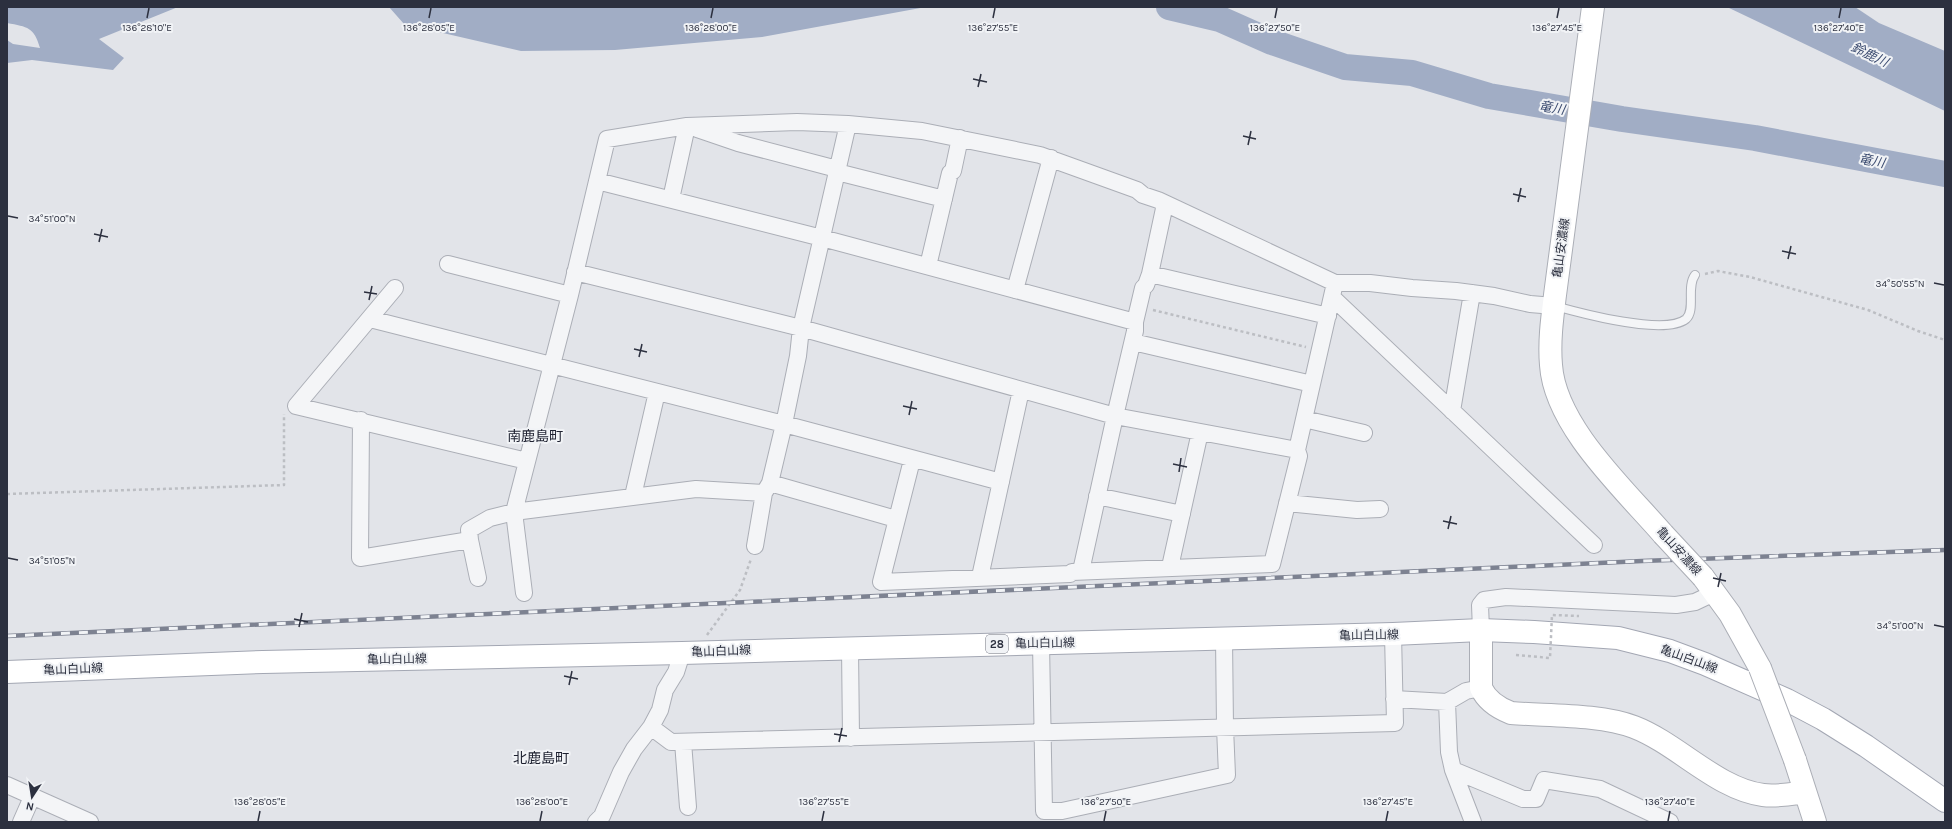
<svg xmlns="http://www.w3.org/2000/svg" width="1952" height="829" font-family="Karla,'Noto Sans JP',sans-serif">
	<rect width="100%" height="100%" fill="#e2e4e9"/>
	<path fill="#a1adc5" d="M7,7H178L99,39L124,58L113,70L32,60L7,63V40L13,44L40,48C34,27 28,27 7,23Z
		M389,7H926L762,37L615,50L521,51L404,24Z
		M1727,7H1855L1879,23L1945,51V111Z"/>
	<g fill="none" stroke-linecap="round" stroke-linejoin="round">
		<path stroke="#a1adc5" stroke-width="26" d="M1169,7L1220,19L1272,42L1345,67L1412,73L1489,96L1622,119L1755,138L1945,174"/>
		<g stroke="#abaeb6" stroke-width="10">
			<path id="lane" d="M1555,306C1580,313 1665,336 1686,319C1696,310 1686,287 1695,275"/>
		</g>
		<g stroke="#abaeb6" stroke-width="18">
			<path id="street" d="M697,129L738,143L837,169
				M837,172L944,199
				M597,181L822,238L1135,322
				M671,199L687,126
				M448,264L570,295
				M928,266L950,173L953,171L960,138
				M575,272L801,328L1115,416L1297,450
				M1150,274L1328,316
				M395,288L296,406L527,461
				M1015,290L1051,158
				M1332,297L1594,545
				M370,319L784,424L1001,482
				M1133,342L1312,384
				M1452,411L1472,293
				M1304,419L1364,433
				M361,420L360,558L470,540L469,530L490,518L514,512L696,489L764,493
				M912,460L881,582L1070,574L1072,572L1272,564L1299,456L1297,450L1335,283
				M770,483L896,519
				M633,496L657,392
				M1097,496L1182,514
				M1287,503L1357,510L1380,509
				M470,540L478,578
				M755,546L764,493L770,483L784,424L798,356L801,328L848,124
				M1170,567L1200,432
				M1081,571L1115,416L1135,331V322L1143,288L1146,285L1150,274L1165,204
				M980,577L1021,390
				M524,593L514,512L570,295L607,139L687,126L797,122L848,124L922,131L1040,155L1137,190L1143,195L1158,200L1335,283H1370L1412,288L1456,291L1494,296L1530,304L1554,306
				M1481,630L1480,605L1484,600L1506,597L1676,605L1695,602L1714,593
				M1041,643L1044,811H1062L1227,775L1225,727L1224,638
				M850,648L851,738
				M1394,699L1447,702
				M651,727L671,742L1395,723L1393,634
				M683,742L688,807
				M1453,770L1523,799H1536L1544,780L1600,789L1670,822
				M7,785L90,822
				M21,822L32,797
				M596,822L602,816L621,772L634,749L651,727L660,710L665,690L676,672L682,653
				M1473,822L1453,770L1449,752L1447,702L1466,691L1481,688"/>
		</g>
		<g stroke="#abaeb6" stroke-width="24">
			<path id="secondary" d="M1593,7L1555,295C1552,319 1549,342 1551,365C1555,426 1624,489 1663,534
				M1703,577L1730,614L1760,668
				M1481,630V688C1487,701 1498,708 1511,713C1548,716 1600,714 1634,727C1678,744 1717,789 1763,795C1777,797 1791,794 1805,792
				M1795,760L1815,822"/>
		</g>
		<g stroke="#a3a7b3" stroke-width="24">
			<path id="primary" d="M7,672L263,662L682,653L1393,634L1481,630L1534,632L1618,638L1670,651L1705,664L1787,700L1823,719L1866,746L1945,801"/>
		</g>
		<path stroke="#bcbec3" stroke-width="2.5" stroke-dasharray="3 3" stroke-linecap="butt" d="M1705,274L1718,271L1750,277L1868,310L1918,331L1945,340
			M1153,310L1306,347
			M7,494L284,485V414
			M707,635L740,590L751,559"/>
		<use href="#lane" stroke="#f4f5f7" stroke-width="8"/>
		<use href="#street" stroke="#f4f5f7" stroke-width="16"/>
		<use href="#secondary" stroke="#fff" stroke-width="22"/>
		<use href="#primary" stroke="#fff" stroke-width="22"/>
		<g stroke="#7d8291" stroke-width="4.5">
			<path id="rail" d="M7,636L1642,561L1945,550"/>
		</g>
		<use href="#rail" stroke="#f1f3f6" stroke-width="3" stroke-dasharray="9" stroke-linecap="butt"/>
		<g stroke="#abaeb6" stroke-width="24" stroke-linecap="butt">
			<path id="secondary-bridge" d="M1663,534L1703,577
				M1760,668L1795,760"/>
		</g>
		<path stroke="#bcbec3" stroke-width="2.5" stroke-dasharray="3 3" stroke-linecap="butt" d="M1516,655L1550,658L1552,615L1579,616"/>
		<use href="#secondary-bridge" stroke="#fff" stroke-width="22"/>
	</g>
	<path fill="none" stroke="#2c303f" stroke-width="1.5" d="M147,18L149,8M429,18L431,8M711,18L713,8M993,18L995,8M1275,18L1277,8M1557,18L1559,8M1839,18L1841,8M973,79L987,82M978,87L981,74M1243,136L1256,139M1248,145L1251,131M1513,194L1526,197M1518,202L1521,188M8,216L18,218M94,234L108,237M99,242L102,229M1782,251L1796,254M1788,259L1791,246M1934,283L1944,285M364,292L377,294M369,300L372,286M634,349L647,352M639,357L642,344M903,406L917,409M909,415L912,401M1173,464L1187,467M1179,472L1181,458M1443,521L1457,524M1448,529L1451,516M8,558L18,560M1713,578L1726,581M1718,587L1721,573M294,619L308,622M1934,625L1944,627M299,627L302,613M564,676L578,679M569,685L572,671M834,734L847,736M839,742L842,728M258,821L260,811M540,821L542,811M822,821L824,811M1104,821L1106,811M1386,821L1388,811M1668,821L1670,811"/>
	<g text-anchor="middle" stroke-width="4" stroke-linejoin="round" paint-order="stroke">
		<rect fill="#f1f3f6" stroke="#676a76" stroke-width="1" x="986" y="635" width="22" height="18" rx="3"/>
		<g font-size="11" font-weight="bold" fill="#2c303f">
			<text x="997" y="648">28</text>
		</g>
		<g font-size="12" fill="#2c303f" stroke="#f1f3f6">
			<text transform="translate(1561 248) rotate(-82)" y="4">亀山安濃線</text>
			<text transform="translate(1679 551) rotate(48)" y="4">亀山安濃線</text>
			<text transform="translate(1369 635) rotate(-1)" y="4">亀山白山線</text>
			<text transform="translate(1045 643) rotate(-1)" y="4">亀山白山線</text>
			<text transform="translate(721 651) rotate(-2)" y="4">亀山白山線</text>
			<text transform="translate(397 659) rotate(-1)" y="4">亀山白山線</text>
			<text transform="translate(1689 659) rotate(20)" y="4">亀山白山線</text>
			<text transform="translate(73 669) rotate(-2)" y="4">亀山白山線</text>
		</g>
		<g font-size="13" font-style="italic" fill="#3a4a6f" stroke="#f1f3f6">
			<text transform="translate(1870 54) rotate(26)" y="5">鈴鹿川</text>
			<text transform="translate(1552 107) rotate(10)" y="5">竜川</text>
			<text transform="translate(1872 160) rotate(11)" y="5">竜川</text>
		</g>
		<g font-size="14" fill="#1e2130" stroke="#f1f3f6">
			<text x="535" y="441">南鹿島町</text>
			<text x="541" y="763">北鹿島町</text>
		</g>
	</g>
	<g font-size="10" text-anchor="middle" fill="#2c303f" stroke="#f1f3f6" stroke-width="4" stroke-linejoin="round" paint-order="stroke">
		<text x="147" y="31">136°28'10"E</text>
		<text x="429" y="31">136°28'05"E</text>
		<text x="711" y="31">136°28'00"E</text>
		<text x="993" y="31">136°27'55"E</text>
		<text x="1275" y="31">136°27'50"E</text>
		<text x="1557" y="31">136°27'45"E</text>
		<text x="1839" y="31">136°27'40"E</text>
		<text x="52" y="222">34°51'00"N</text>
		<text x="1900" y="287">34°50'55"N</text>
		<text x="52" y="564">34°51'05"N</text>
		<text x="1900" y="629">34°51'00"N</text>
		<text x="260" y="805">136°28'05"E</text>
		<text x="542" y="805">136°28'00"E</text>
		<text x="824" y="805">136°27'55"E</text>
		<text x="1106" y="805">136°27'50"E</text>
		<text x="1388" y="805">136°27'45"E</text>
		<text x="1670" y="805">136°27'40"E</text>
	</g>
	<rect width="1952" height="829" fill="none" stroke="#2c303f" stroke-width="16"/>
	<g transform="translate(32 797) rotate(192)" stroke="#f1f3f6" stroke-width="3" paint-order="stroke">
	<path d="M0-3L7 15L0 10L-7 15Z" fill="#2c303f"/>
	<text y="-6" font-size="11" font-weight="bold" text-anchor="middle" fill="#2c303f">N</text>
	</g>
</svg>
